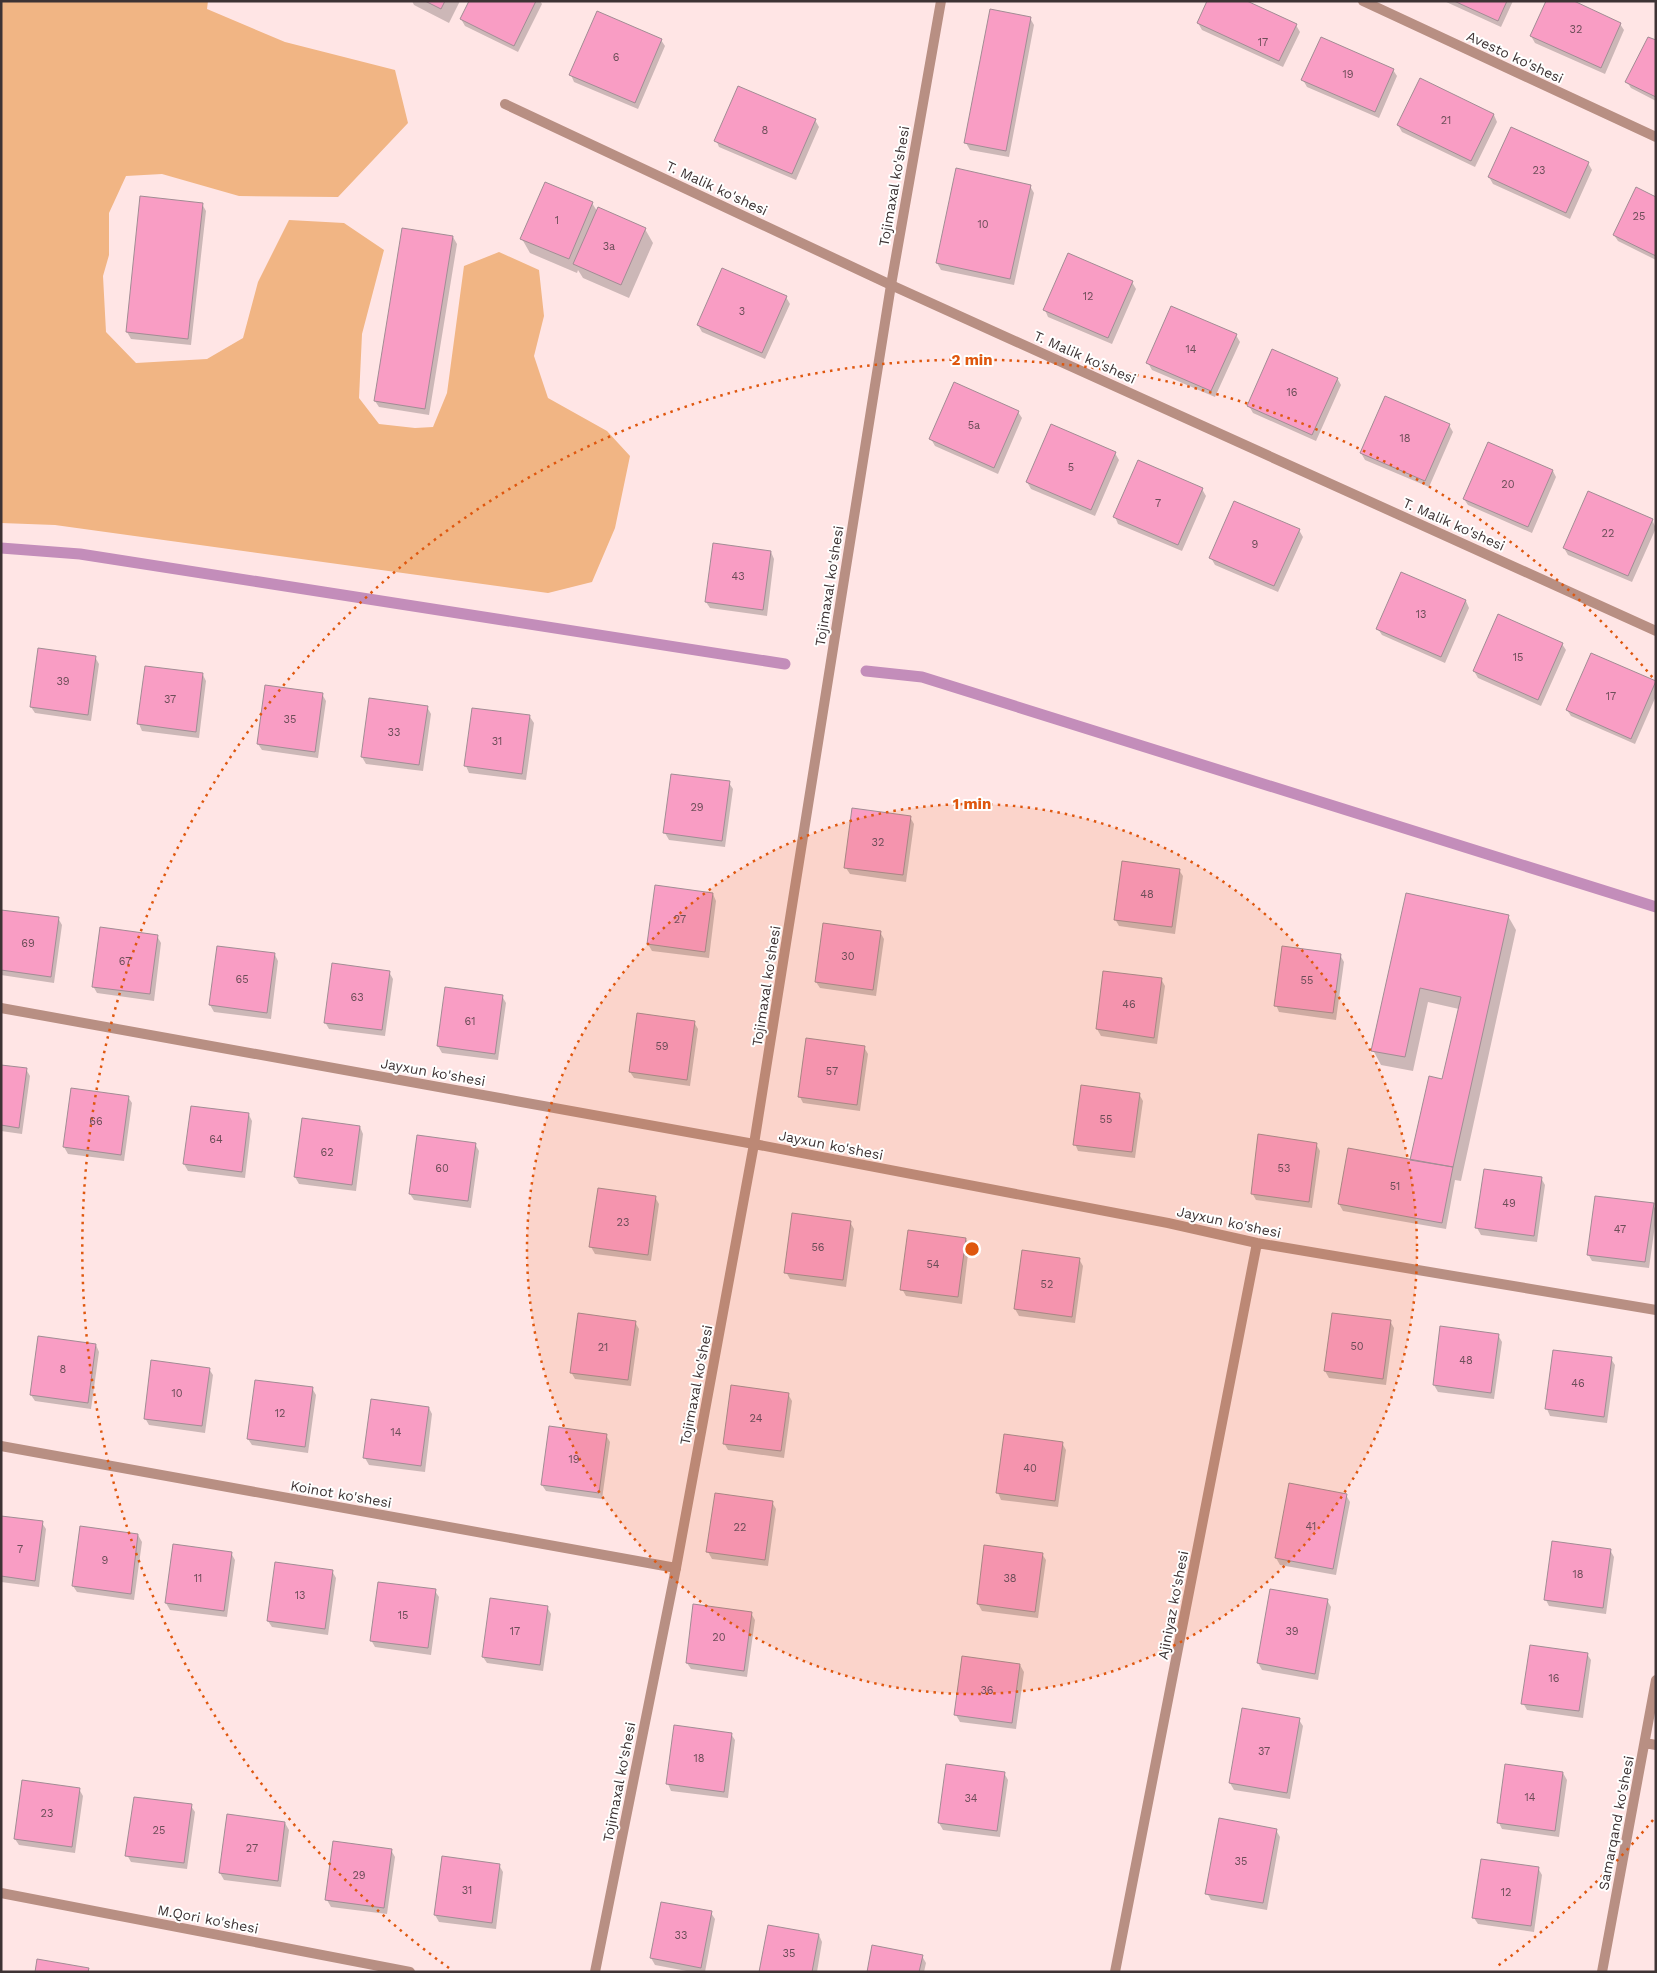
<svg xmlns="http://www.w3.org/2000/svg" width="1657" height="1973" font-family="'Work Sans',sans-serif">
	<rect width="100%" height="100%" fill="#ffe5e5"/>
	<path fill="#f1b584" d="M1,1H208L207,9L285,42L395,70L408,123L338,197L239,196L162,174L126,176L109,213V255L103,276L106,332L136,363L207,359L243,338L258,282L289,220L344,223L384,250L362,334L359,398L379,424L415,428L433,427L447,393L464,266L499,252L539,270L544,316L534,356L548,398L607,431L630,456L615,528L592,582L548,593L55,525L1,523Z"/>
	<path fill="#0003" d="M412,1H460L449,23L414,5Z
		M470,1H540L542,4L518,52L465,26L461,19Z
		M1444,1H1513L1501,27Z
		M1030,18L1034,25L1009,157L970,150L966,143Z
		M1198,23L1296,25L1300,32L1283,67L1202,30Z
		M1620,24L1624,30L1605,74L1535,43L1531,36Z
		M661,40L665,46L638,109L574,82L571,75Z
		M1656,42V101L1631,88L1627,82Z
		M1393,70L1397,76L1379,118L1307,87L1303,80Z
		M1420,80L1494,115L1497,122L1475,167L1402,132L1398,125Z
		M815,120L819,127L796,180L719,147L716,140Z
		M1511,128L1588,163L1592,170L1570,219L1493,184L1489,177Z
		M1030,186L1034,193L1014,285L941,270L937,263Z
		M141,198L202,204L206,211L191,345L131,339L127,332Z
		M1656,199V260L1618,241L1614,235Z
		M592,203L597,211L645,229L653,243L629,298L583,278L578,270L577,273L530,253L522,239Z
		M453,237L457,244L429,415L379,407L375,401Z
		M1132,282L1136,289L1112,344L1048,317L1045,310Z
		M786,297L790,304L765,359L702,332L698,325Z
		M1236,335L1240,342L1215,397L1152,370L1148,363Z
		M1337,378L1341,385L1316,441L1253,413L1249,406Z
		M1018,412L1022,418L998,474L935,446L931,439Z
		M1449,425L1453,432L1429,487L1365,460L1361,453Z
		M1115,453L1119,460L1095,516L1031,489L1027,482Z
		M1553,471L1556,477L1532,533L1468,505L1464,499Z
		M1202,489L1206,496L1182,551L1118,524L1115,517Z
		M1652,520L1656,528L1632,582L1568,555L1564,548Z
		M1299,530L1303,537L1278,592L1215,565L1211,558Z
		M771,552L774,559L767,616L710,608L706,602Z
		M1402,573L1466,601L1469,608L1445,663L1382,635L1378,629Z
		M1562,644L1566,650L1541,706L1478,678L1474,671Z
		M95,657L99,664L91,721L35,713L31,707Z
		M203,675L206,681L199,738L142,731L139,724Z
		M1655,682L1656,696L1635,744L1571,716L1567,710Z
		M322,694L326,701L318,758L262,750L258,744Z
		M427,707L431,714L423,771L366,764L362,757Z
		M530,717L534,723L526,780L469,773L466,766Z
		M729,783L733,789L725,847L669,840L665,833Z
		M910,817L914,824L906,882L850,874L846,868Z
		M1179,870L1183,876L1175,934L1119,926L1115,919Z
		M713,894L716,901L709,958L652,951L648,944Z
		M1407,894L1508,916L1516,930L1461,1181L1455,1180L1446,1229L1343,1211L1339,1204L1411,1161L1443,1081L1459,1009L1428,1002L1413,1071L1381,1065L1373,1050Z
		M1,911L58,918L62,925L54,983L1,975Z
		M880,932L884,939L876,996L820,988L816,982Z
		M157,936L161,943L154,1001L97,993L93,986Z
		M275,955L278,961L271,1019L214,1012L210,1005Z
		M1340,955L1344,962L1336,1020L1279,1012L1276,1005Z
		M389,972L393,979L385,1036L329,1029L325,1022Z
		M1161,979L1165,986L1157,1044L1101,1036L1097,1029Z
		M446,988L502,996L506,1003L498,1060L442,1053L438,1046Z
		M694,1022L698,1029L690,1086L634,1078L630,1072Z
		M864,1047L868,1054L860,1111L803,1103L800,1097Z
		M1,1066L26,1069L30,1076L22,1134L1,1131Z
		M1139,1094L1143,1101L1135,1158L1078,1151L1075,1144Z
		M128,1097L132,1103L124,1161L68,1154L64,1147Z
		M249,1115L252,1121L245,1178L188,1171L184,1164Z
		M360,1127L363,1134L356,1191L299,1184L295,1177Z
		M475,1144L479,1151L471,1208L414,1200L410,1194Z
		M1316,1144L1320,1151L1312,1208L1256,1200L1252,1193Z
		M1541,1178L1545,1185L1537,1242L1481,1235L1477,1228Z
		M655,1197L659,1204L651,1261L595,1254L591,1247Z
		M1653,1205L1656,1210V1218L1649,1268L1592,1261L1588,1254Z
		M850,1222L854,1229L846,1287L790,1279L786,1272Z
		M966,1239L969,1246L962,1304L906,1296L902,1289Z
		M1079,1259L1083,1266L1075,1323L1019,1316L1015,1309Z
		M1390,1321L1394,1328L1386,1385L1329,1378L1325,1371Z
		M635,1322L639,1329L631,1386L575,1379L571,1372Z
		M1498,1335L1502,1342L1494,1399L1438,1392L1434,1385Z
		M96,1345L99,1352L91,1409L35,1401L31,1395Z
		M1611,1359L1615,1365L1607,1423L1550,1416L1547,1409Z
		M209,1369L213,1375L205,1433L149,1425L145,1418Z
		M312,1388L316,1395L308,1453L252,1445L248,1439Z
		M788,1394L792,1401L784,1458L728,1450L724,1443Z
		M429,1408L432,1414L425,1472L369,1465L365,1458Z
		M606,1435L610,1442L602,1499L546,1491L542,1485Z
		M1062,1443L1066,1450L1058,1507L1001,1500L998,1493Z
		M1346,1495L1350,1502L1336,1575L1280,1565L1276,1558Z
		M772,1502L776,1509L768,1566L712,1559L708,1552Z
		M1,1517L42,1523L46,1529L39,1587L1,1582Z
		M138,1535L142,1542L134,1600L77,1592L73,1586Z
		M1610,1550L1614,1557L1606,1614L1549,1606L1546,1600Z
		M231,1553L235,1560L227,1617L170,1610L166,1603Z
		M1042,1554L1046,1560L1038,1618L982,1611L978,1604Z
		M332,1571L336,1578L328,1635L272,1627L268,1621Z
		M435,1591L439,1597L431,1655L375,1647L371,1640Z
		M1327,1600L1331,1607L1318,1680L1262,1670L1258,1663Z
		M547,1607L551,1614L543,1671L487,1663L483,1657Z
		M751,1613L755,1620L747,1677L691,1669L687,1663Z
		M1587,1654L1591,1660L1583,1718L1527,1710L1523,1703Z
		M1020,1665L1024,1672L1016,1729L960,1722L956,1715Z
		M1299,1720L1303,1726L1290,1799L1234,1790L1230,1783Z
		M731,1734L735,1740L728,1798L671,1791L668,1784Z
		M1004,1773L1008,1780L1000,1837L943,1830L939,1823Z
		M1563,1773L1567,1780L1559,1837L1502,1829L1499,1823Z
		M79,1789L83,1796L75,1853L19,1845L15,1839Z
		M191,1806L195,1812L187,1869L131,1862L127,1855Z
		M285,1823L289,1830L281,1887L224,1880L220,1873Z
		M1276,1830L1280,1837L1267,1910L1211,1900L1207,1893Z
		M391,1850L395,1857L387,1914L331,1907L327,1900Z
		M443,1857L499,1865L503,1872L496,1929L439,1922L435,1915Z
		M1538,1868L1542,1875L1534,1932L1478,1924L1474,1918Z
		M711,1913L715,1919L705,1972H692L655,1965L651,1958Z
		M819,1935L822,1942L817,1972H761Z
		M922,1956L926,1963L924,1972H868Z"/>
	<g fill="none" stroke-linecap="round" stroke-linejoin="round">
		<path stroke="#c38dba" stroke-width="11" d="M1,548L80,554L785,664
			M866,671L922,677L1656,907"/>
	</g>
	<path fill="#f99dc4" stroke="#a28c94" d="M425,1H445L441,9Z
		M469,1H536L514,46L460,19Z
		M1207,1H1247L1297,24L1279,61L1197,23Z
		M1454,1H1507L1498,21Z
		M1546,1H1574L1621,23L1601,68L1530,36Z
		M990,9L1031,17L1006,151L964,143Z
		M597,11L662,39L635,103L569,75Z
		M1321,37L1394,69L1375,112L1301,80Z
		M1648,37L1656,40V97L1625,82Z
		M1420,78L1494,114L1471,161L1397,125Z
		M738,86L816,119L792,174L714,141Z
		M1511,127L1589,162L1566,213L1488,177Z
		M956,168L1031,185L1010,279L936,263Z
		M545,182L593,202L569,259L520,239Z
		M1636,187L1656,197V256L1613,235Z
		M140,196L203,203L188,339L126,332Z
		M598,207L646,228L621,285L573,264Z
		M402,228L453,236L425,409L374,401Z
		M1068,253L1133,281L1108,338L1043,310Z
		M722,268L787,296L762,353L697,325Z
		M1171,306L1237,334L1211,391L1146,363Z
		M1272,349L1338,378L1312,435L1247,406Z
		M954,382L1019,411L994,468L929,439Z
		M1385,396L1450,424L1425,481L1360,453Z
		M1051,424L1116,452L1091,510L1026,482Z
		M1488,442L1553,470L1528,527L1463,499Z
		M1138,460L1203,488L1178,545L1113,517Z
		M1588,491L1653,519L1628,576L1563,548Z
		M1234,501L1300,529L1274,586L1209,558Z
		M713,543L771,551L763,610L705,602Z
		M1401,572L1466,600L1441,657L1376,629Z
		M1498,614L1563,643L1538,700L1473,671Z
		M38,648L96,656L88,715L30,707Z
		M1591,653L1656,681L1631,739L1566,710Z
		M145,666L203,673L196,732L137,724Z
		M265,685L323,693L315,752L257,744Z
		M369,698L428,706L419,765L361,757Z
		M472,708L530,715L522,774L464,766Z
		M671,774L730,781L722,841L663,833Z
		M852,808L911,816L903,875L844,868Z
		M1122,861L1180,869L1172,927L1114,920Z
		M655,885L713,893L705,952L647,944Z
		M1406,893L1509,915L1453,1167L1410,1160L1429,1076L1442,1079L1461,997L1420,988L1405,1057L1371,1051Z
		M1,910L59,917L51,977L1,970Z
		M823,923L881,931L873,990L815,982Z
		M100,927L158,935L150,994L92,987Z
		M217,946L275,953L267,1013L209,1005Z
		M1282,946L1341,954L1333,1013L1274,1006Z
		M332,963L390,971L382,1030L324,1023Z
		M1103,971L1162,978L1154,1038L1096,1029Z
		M445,987L503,995L495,1054L437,1046Z
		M637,1013L695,1021L687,1080L629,1072Z
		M806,1038L865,1046L857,1105L798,1097Z
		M1,1065L27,1068L19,1128L1,1125Z
		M1081,1085L1140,1093L1132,1152L1073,1145Z
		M71,1088L129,1096L121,1155L63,1147Z
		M191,1106L249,1113L242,1172L183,1164Z
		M302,1118L360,1126L352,1185L294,1177Z
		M1258,1134L1317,1143L1309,1202L1251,1194Z
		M417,1135L476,1143L468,1201L409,1194Z
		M1348,1148L1453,1167L1442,1223L1338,1204Z
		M1484,1169L1542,1177L1534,1236L1475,1228Z
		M598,1188L656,1196L648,1255L589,1247Z
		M1595,1196L1654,1203L1645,1262L1587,1255Z
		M792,1213L851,1221L843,1280L784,1273Z
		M908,1230L966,1238L958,1297L900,1290Z
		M1022,1250L1080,1258L1072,1317L1014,1309Z
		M578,1313L636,1321L628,1380L570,1373Z
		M1332,1313L1391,1320L1383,1379L1324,1371Z
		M1440,1326L1499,1334L1491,1393L1433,1385Z
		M38,1336L96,1344L88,1403L30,1395Z
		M1553,1350L1612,1357L1604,1417L1545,1409Z
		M151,1360L210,1368L202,1426L144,1419Z
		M255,1380L313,1387L305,1447L247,1439Z
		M731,1385L789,1393L781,1451L723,1444Z
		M371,1399L429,1407L421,1466L363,1458Z
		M549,1426L607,1434L599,1493L541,1485Z
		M1004,1434L1063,1442L1055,1501L996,1493Z
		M1289,1483L1347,1494L1333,1569L1275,1558Z
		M715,1493L773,1501L765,1560L706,1552Z
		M1,1516L43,1521L35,1581L1,1576Z
		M80,1526L138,1534L131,1594L72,1586Z
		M1552,1541L1611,1549L1603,1608L1544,1600Z
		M173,1544L232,1552L224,1611L165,1603Z
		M984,1545L1043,1553L1035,1612L977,1604Z
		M275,1562L333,1570L325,1629L267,1621Z
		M378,1582L436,1589L428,1648L370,1641Z
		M1270,1589L1328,1599L1315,1674L1257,1663Z
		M490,1598L548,1606L540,1665L482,1657Z
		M693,1604L752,1612L744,1671L686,1663Z
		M1530,1645L1588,1653L1579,1711L1521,1704Z
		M962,1656L1020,1664L1012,1723L954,1715Z
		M1242,1708L1300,1718L1287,1793L1229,1783Z
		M674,1725L732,1733L724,1792L666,1784Z
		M946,1764L1005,1772L997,1831L938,1823Z
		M1505,1764L1563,1772L1555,1831L1497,1823Z
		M22,1780L80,1788L72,1847L14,1839Z
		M134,1797L192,1804L184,1863L125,1856Z
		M227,1814L285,1822L278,1881L219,1873Z
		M1219,1818L1277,1829L1263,1903L1205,1894Z
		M333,1841L392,1849L384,1908L325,1900Z
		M442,1856L500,1864L492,1923L434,1915Z
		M1481,1859L1539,1867L1531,1926L1472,1918Z
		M661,1902L712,1911L701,1968L650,1958Z
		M768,1925L819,1934L812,1972H759Z
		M872,1945L923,1955L919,1972H867Z
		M37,1959L89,1968L88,1972H35Z"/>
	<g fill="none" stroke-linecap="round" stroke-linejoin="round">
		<path stroke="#b88f83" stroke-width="10" d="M1363,1L1656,137
			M505,104L891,285L1656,631
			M1,1008L754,1144L1168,1223L1257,1243L1656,1310
			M1,1446L676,1568
			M1645,1743L1656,1745
			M1,1893L410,1972
			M1115,1972L1257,1243
			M1602,1972L1656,1680"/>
		<path stroke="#b88f83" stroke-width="10" d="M595,1972L676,1568L754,1144L891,285L941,1"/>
	</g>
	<circle cx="972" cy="1249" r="445" fill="#df570e" fill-opacity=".12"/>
	<g fill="none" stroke="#df570e" stroke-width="2.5" stroke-dasharray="2.5 5">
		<circle cx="972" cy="1249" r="445"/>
		<path d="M1653 1820A889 889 0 0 1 1495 1968M449 1968A889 889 0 1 1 1653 678"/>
	</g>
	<g text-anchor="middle" stroke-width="4" stroke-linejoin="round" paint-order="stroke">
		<g font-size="11" fill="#6c4e58">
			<text x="1576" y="33">32</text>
			<text x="1263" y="46">17</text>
			<text x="616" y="61">6</text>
			<text x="1348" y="78">19</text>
			<text x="1446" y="124">21</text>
			<text x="765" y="134">8</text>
			<text x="1539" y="174">23</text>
			<text x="1639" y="220">25</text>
			<text x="557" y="224">1</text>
			<text x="983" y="228">10</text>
			<text x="609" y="250">3a</text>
			<text x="1088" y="300">12</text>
			<text x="742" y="315">3</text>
			<text x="1191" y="353">14</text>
			<text x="1292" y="396">16</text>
			<text x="974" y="429">5a</text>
			<text x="1405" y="442">18</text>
			<text x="1071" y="471">5</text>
			<text x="1508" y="488">20</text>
			<text x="1158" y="507">7</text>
			<text x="1608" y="537">22</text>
			<text x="1255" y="548">9</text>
			<text x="738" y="580">43</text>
			<text x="1421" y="618">13</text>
			<text x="1518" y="661">15</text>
			<text x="63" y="685">39</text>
			<text x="1611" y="700">17</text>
			<text x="170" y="703">37</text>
			<text x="290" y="723">35</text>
			<text x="394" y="736">33</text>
			<text x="497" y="745">31</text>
			<text x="697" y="811">29</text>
			<text x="878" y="846">32</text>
			<text x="1147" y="898">48</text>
			<text x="680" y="923">27</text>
			<text x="28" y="947">69</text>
			<text x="848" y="960">30</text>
			<text x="125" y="965">67</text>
			<text x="242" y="983">65</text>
			<text x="1307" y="984">55</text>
			<text x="357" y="1001">63</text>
			<text x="1129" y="1008">46</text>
			<text x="470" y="1025">61</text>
			<text x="662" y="1050">59</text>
			<text x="832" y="1075">57</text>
			<text x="1106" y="1123">55</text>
			<text x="96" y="1125">66</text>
			<text x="216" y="1143">64</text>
			<text x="327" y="1156">62</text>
			<text x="442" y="1172">60</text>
			<text x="1284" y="1172">53</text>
			<text x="1395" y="1190">51</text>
			<text x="1509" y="1207">49</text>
			<text x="623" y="1226">23</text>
			<text x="1620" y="1233">47</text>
			<text x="818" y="1251">56</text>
			<text x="933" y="1268">54</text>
			<text x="1047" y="1288">52</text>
			<text x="1357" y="1350">50</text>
			<text x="603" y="1351">21</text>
			<text x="1466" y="1364">48</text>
			<text x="63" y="1373">8</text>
			<text x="1578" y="1387">46</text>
			<text x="177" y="1397">10</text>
			<text x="280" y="1417">12</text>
			<text x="756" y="1422">24</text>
			<text x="396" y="1436">14</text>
			<text x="574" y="1463">19</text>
			<text x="1030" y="1472">40</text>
			<text x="1311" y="1530">41</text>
			<text x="740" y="1531">22</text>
			<text x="20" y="1553">7</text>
			<text x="105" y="1564">9</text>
			<text x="1578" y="1578">18</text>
			<text x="198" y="1582">11</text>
			<text x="1010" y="1582">38</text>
			<text x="300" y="1599">13</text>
			<text x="403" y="1619">15</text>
			<text x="515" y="1635">17</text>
			<text x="1292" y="1635">39</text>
			<text x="719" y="1641">20</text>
			<text x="1554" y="1682">16</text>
			<text x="987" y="1694">36</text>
			<text x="1264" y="1755">37</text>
			<text x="699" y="1762">18</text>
			<text x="1530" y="1801">14</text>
			<text x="971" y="1802">34</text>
			<text x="47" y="1817">23</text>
			<text x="159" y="1834">25</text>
			<text x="252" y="1852">27</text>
			<text x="1241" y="1865">35</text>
			<text x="359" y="1879">29</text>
			<text x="467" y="1894">31</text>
			<text x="1506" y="1896">12</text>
			<text x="681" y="1939">33</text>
			<text x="789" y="1957">35</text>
		</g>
		<g font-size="14" fill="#3d3334" stroke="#fff">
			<text transform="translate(1515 57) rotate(25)" y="5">Avesto ko'shesi</text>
			<text transform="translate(894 186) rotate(-80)" y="5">Tojimaxal ko'shesi</text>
			<text transform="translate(717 188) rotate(25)" y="5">T. Malik ko'shesi</text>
			<text transform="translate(1085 357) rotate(24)" y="5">T. Malik ko'shesi</text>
			<text transform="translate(1454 524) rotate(24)" y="5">T. Malik ko'shesi</text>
			<text transform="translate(829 586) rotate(-81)" y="5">Tojimaxal ko'shesi</text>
			<text transform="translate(766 986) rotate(-81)" y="5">Tojimaxal ko'shesi</text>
			<text transform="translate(433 1072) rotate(10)" y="5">Jayxun ko'shesi</text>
			<text transform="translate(831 1145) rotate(11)" y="5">Jayxun ko'shesi</text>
			<text transform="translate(1229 1222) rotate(12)" y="5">Jayxun ko'shesi</text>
			<text transform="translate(696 1385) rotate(-79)" y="5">Tojimaxal ko'shesi</text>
			<text transform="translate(341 1494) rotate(10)" y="5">Koinot ko'shesi</text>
			<text transform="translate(1173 1605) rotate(-79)" y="5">Ajiniyaz ko'shesi</text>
			<text transform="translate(619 1782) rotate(-79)" y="5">Tojimaxal ko'shesi</text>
			<text transform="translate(1616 1823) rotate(-79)" y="5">Samarqand ko'shesi</text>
			<text transform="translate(208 1919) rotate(11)" y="5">M.Qori ko'shesi</text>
		</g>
	</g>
	<circle cx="972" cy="1249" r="8" fill="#df570e" stroke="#fff" stroke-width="2.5"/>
	<g font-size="15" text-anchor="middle" font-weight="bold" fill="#df570e" stroke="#fff" stroke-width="4" stroke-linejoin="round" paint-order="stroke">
		<text x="972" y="365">2 min</text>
		<text x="972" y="809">1 min</text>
	</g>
	<rect width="1657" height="1973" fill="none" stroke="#3d3334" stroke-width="5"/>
</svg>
